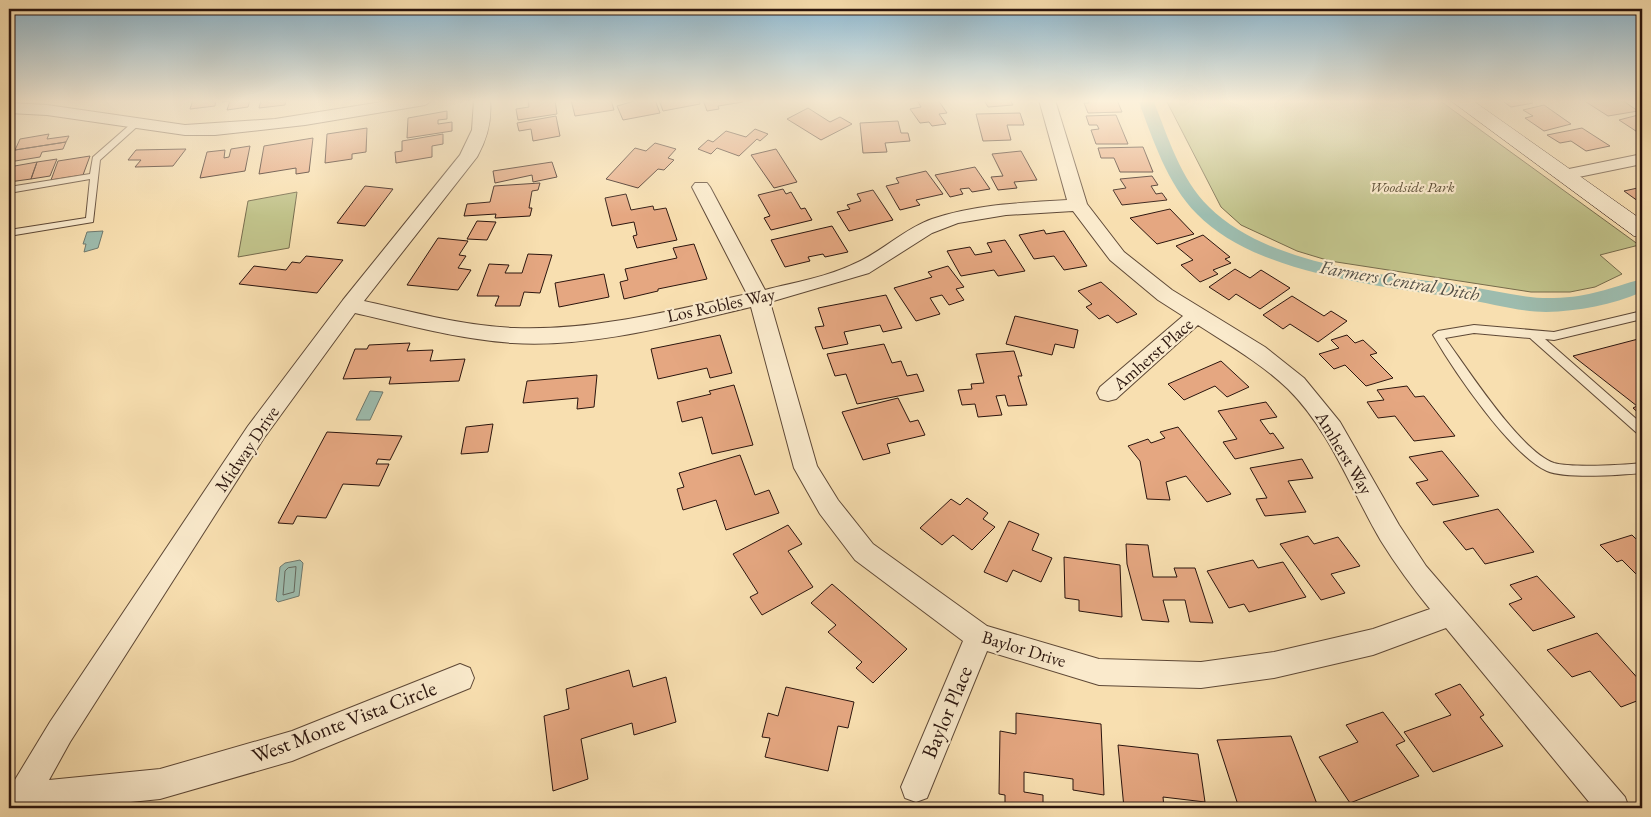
<svg xmlns="http://www.w3.org/2000/svg" width="1651" height="817" font-family="'EB Garamond',serif">
	<rect width="100%" height="100%" fill="#f8dfb0"/>
	<filter id="stains"><feTurbulence type="fractalNoise" baseFrequency=".004" numOctaves="4"/><feColorMatrix values="0 0 0 0 .2 0 0 0 0 .09 0 0 0 0 .02 0 0 0 .5 -.17"/></filter>
	<radialGradient id="worn" r=".72"><stop offset=".6" stop-color="#630" stop-opacity="0"/><stop offset="1" stop-color="#630" stop-opacity=".3"/></radialGradient>
	<path fill="#c0c189" stroke="#766b4c" d="M1166,100H1439L1639,245L1600,255L1622,274L1595,287L1570,292H1531L1330,261L1297,251L1241,225L1221,207Z
		M297,192L289,248L238,257L248,201Z"/>
	<path fill="#9dbcae" stroke="#6f796e" d="M103,231L98,248L84,252L86,244H83L87,232Z
		M370,391L383,392L370,420H356Z
		M300,560L303,563L299,596L278,602L276,600L280,567L285,563Z"/>
	<g fill="none" stroke-linecap="round" stroke-linejoin="round">
		<path stroke="#64685e" stroke-width="1" d="M296,567L294,592L283,595L285,571L288,568Z"/>
		<path fill="#9dbcae" fill-rule="evenodd" d="M1138,100H1153C1168,136 1180,179 1209,207C1270,267 1384,274 1465,286C1494,290 1525,299 1554,298C1590,297 1609,288 1642,279V292C1612,305 1579,311 1546,312C1520,312 1490,303 1464,299C1383,286 1256,275 1197,214C1167,184 1153,139 1138,100Z"/>
	</g>
	<path fill="#e5a781" stroke="#2b150e" d="M193,100H216L215,106L190,109Z
		M223,100H250L248,107L227,110L230,101L222,102Z
		M261,100H286L285,105L259,108Z
		M528,100H555L557,114L518,120L516,109L529,107Z
		M571,100H611L614,110L575,116Z
		M638,100H655L660,113L623,120L617,106Z
		M659,100H699L700,104L663,111Z
		M703,100H742L743,102L718,106L719,109L707,111Z
		M917,100H938L947,113L939,114L946,124L932,126L929,122L920,123L910,109L921,107Z
		M984,100H1010L1013,105L988,107Z
		M1088,100H1117L1122,112L1088,113L1084,103H1089Z
		M1501,100H1530L1533,103L1511,107Z
		M1583,100H1622L1638,111L1608,116Z
		M1544,105L1571,124L1544,131L1525,118L1533,116L1523,110Z
		M808,108L830,122L840,117L852,124L821,140L787,119Z
		M447,111V119L438,120V124L452,122V131L407,138L408,118Z
		M1020,113L1024,125H1007L1011,140L983,141L976,114Z
		M1642,114V135L1619,120Z
		M1116,115L1128,144H1096L1091,130L1099,129L1097,125H1089L1086,116Z
		M556,116L560,136L533,141L531,129L519,131L517,123Z
		M898,121L901,133H908L910,141L885,143L887,152L863,153L860,123Z
		M367,128L366,152L352,154V159L325,163L327,134Z
		M1582,128L1610,146L1586,151L1571,141L1560,143L1547,135Z
		M755,129L768,134L760,141L757,139L739,156L717,148L711,154L698,149L708,140L713,142L726,131L746,137Z
		M49,134L47,139L69,136L66,142L15,150L20,139Z
		M443,134V144L432,146V157L396,163L395,152L402,151V141Z
		M313,138L309,172L296,174V168L259,174L264,146Z
		M66,142L63,149L42,152L40,157L9,162L15,150Z
		M655,143L676,149L668,158L674,160L664,170L658,169L638,188L606,179L635,148L646,151Z
		M250,146L245,171L200,178L207,152L225,150L224,158L229,157L231,149Z
		M1143,147L1153,172H1120L1114,158H1101L1098,148Z
		M186,149L173,166L135,167L141,160H128L136,150Z
		M776,149L797,182L774,188L751,155Z
		M1021,151L1037,180L1014,182L1017,188L998,190L991,177L1003,176L992,154Z
		M90,156L83,175L51,180L58,161Z
		M57,159L50,176L31,179L37,162Z
		M37,162L31,179L9,182V167Z
		M552,162L557,177L533,182L532,175L495,183L493,171Z
		M975,167L990,189L972,192L969,188L960,189L963,194L950,197L935,175Z
		M926,171L943,194L916,200L920,205L900,210L886,186L899,183L896,178Z
		M1152,176L1158,185L1151,186L1156,194L1162,193L1167,200L1122,205L1113,190L1126,188L1120,179Z
		M540,183L538,190L532,191L529,208H532L530,216L495,218L496,214L464,216L467,204L490,202L494,186Z
		M365,186L393,189L365,226L337,223Z
		M1642,187V204L1624,191Z
		M783,189L786,194L791,192L801,209L805,208L812,220L771,230L764,218L770,216L758,195Z
		M873,190L893,220L849,231L837,212L850,209L847,205L861,201L857,194Z
		M626,194L631,210L653,206L654,210L666,208L677,240L637,248L633,236L637,235L634,222L612,226L605,198Z
		M1170,209L1194,234L1157,244L1130,218Z
		M477,221L496,222L487,240L467,239Z
		M832,226L848,252L825,257L823,254L808,257L810,261L785,267L771,240Z
		M1044,230L1046,234L1064,231L1087,266L1064,270L1054,256L1034,259L1019,235Z
		M1203,235L1230,257L1225,259L1231,263L1213,270L1218,274L1200,282L1181,265L1193,260L1176,246Z
		M438,238L468,241L459,255L466,256L458,268L471,270L458,290L407,285Z
		M1005,240L1025,271L998,276L994,270L961,276L947,251L970,247L975,255L992,252L987,243Z
		M694,244L707,279L658,289V291L624,299L620,282L628,280L625,269L677,258L673,248Z
		M528,254L552,255L540,293L524,292L520,306H495L499,296H477L489,264L509,265L505,273H522Z
		M306,256L343,260L317,293L239,284L254,266L286,270L292,262L300,263Z
		M948,266L964,287L956,289L964,300L949,305L942,295L930,298L940,314L916,321L894,288L932,277L928,272Z
		M1235,269L1250,278L1261,270L1290,288L1260,309L1236,294L1229,300L1209,287Z
		M604,274L609,297L559,307L555,283Z
		M1101,282L1137,314L1117,323L1108,315L1099,319L1086,307L1092,304L1078,291Z
		M886,295L902,328L883,332L880,325L844,332L848,344L823,349L815,327L824,326L818,308Z
		M1292,296L1324,316L1331,311L1347,321L1318,342L1290,324L1283,329L1263,315Z
		M1015,316L1078,330L1074,348L1055,344L1052,355L1006,344Z
		M720,335L732,373L710,378L707,368L658,379L651,349Z
		M1347,335L1355,343L1363,340L1377,353L1370,355L1393,378L1366,386L1345,365L1334,369L1319,354L1339,348L1331,340Z
		M1642,338V416L1633,408L1637,406L1573,356Z
		M410,343L407,351L433,350L430,361L465,359L459,381L389,384L391,377L343,379L355,349H367L369,345Z
		M884,344L892,363L901,361L907,376L917,374L924,391L857,404L846,374L835,376L827,354Z
		M1014,351L1022,376H1018L1027,405L1008,406L1005,395L996,396L1002,415L978,417L975,404L962,405L958,390L972,389L971,384L984,383L976,354Z
		M1221,361L1249,387L1227,397L1215,386L1184,400L1168,384Z
		M597,375L594,407L577,409L578,398L523,403L527,381Z
		M734,385L753,445L712,454L702,417L682,422L677,402L711,394L709,391Z
		M1407,386L1415,397L1424,396L1455,436L1414,441L1395,416L1378,418L1367,402L1384,400L1377,390Z
		M898,398L910,422L918,420L925,435L887,444L890,453L863,460L842,412Z
		M1266,402L1277,417L1260,420L1270,434L1273,433L1284,448L1235,459L1223,442L1237,439L1218,411Z
		M493,424L488,452L461,454L466,427Z
		M1178,427L1231,494L1207,502L1186,476L1166,482L1170,500L1147,499L1140,461L1128,446L1148,439L1151,443L1165,438L1160,432Z
		M327,432L402,436L390,460L378,459L376,464H389L379,486L343,484L326,518L297,516L293,524L278,523Z
		M1442,451L1479,496L1433,505L1416,483L1428,480L1409,457Z
		M740,455L755,495L769,490L779,513L726,530L716,500L683,510L677,489L684,487L679,473Z
		M1302,459L1313,478L1288,481L1306,512L1265,516L1256,499L1267,498L1250,468Z
		M967,498L988,513L983,519L995,527L972,550L953,535L942,545L920,528L951,499L960,505Z
		M1498,509L1534,552L1485,564L1473,548L1466,550L1443,522Z
		M1009,521L1039,534L1032,550L1052,558L1041,582L1013,570L1007,582L984,572Z
		M788,525L802,544L788,551L813,587L762,615L750,597L758,593L733,554Z
		M1632,535L1642,545V580L1622,560L1617,562L1600,545Z
		M1308,536L1314,544L1338,537L1360,566L1331,574L1345,593L1321,600L1280,544Z
		M1126,544L1148,545L1153,577H1177L1174,568H1195L1213,623L1190,622L1185,600H1163L1169,622L1142,620L1127,564Z
		M1064,557L1120,565L1122,617L1079,611V600L1065,598Z
		M1253,560L1258,568L1283,562L1306,597L1249,612L1244,604L1229,608L1207,571Z
		M1537,576L1575,617L1533,631L1509,604L1522,599L1510,585Z
		M832,584L907,649L873,683L856,668L862,662L828,632L836,625L811,603Z
		M1597,633L1642,683V699L1621,707L1590,671L1572,677L1547,650Z
		M629,670L633,687L666,677L676,722L634,735L632,723L581,739L588,779L553,791L544,716L569,709L566,689Z
		M1460,684L1484,715L1480,717L1503,746L1433,772L1404,732L1451,715L1435,694Z
		M786,687L854,702L848,728L838,726L828,771L765,757L770,738L762,737L768,713L778,716Z
		M1383,712L1405,741L1396,745L1419,776L1350,803L1319,757L1358,742L1346,725Z
		M1016,713L1101,724L1104,795L1073,790V779L1024,772V792L1043,795V808H1005V795L999,794L1000,731L1016,734Z
		M1291,736L1317,804L1239,808L1217,740Z
		M1118,745L1198,754L1205,802L1163,797L1164,808H1124Z"/>
	<g fill="none" stroke-linecap="round" stroke-linejoin="round">
		<g stroke="#5e4836" stroke-width="2">
			<path id="lane" d="M133,122L140,124L100,160L93,222L9,236V230L86,218L90,179L9,193V187L90,174L93,157Z
				M1642,311V319L1554,340L1545,339L1642,424V435L1638,434L1530,338L1474,333L1445,338C1467,368 1520,451 1554,463C1571,468 1623,465 1642,463V473C1621,475 1566,479 1547,471C1510,454 1454,371 1433,335L1438,331L1474,325L1554,332Z"/>
		</g>
		<g stroke="#5e4836" stroke-width="2">
			<path id="street" d="M394,100H433L425,105L305,125L215,135H185L47,115L9,113V103L47,105L185,125L275,119Z
				M474,100H490C492,122 487,139 477,157L364,301C413,312 463,326 514,328C592,331 671,311 747,294L692,187L695,183H707L710,187L765,290C795,282 828,277 856,263C883,251 904,229 932,219C976,204 1021,203 1067,200L1039,100H1055L1087,204L1124,252L1172,290L1265,347L1304,378L1340,422L1399,525L1426,566L1625,797L1629,808H1594L1446,628L1373,655L1274,678L1201,688L1099,685L987,651L927,798L916,802L905,798L901,787L963,641L855,560L820,514L794,468L751,307C674,325 591,348 512,343C458,339 407,325 355,313L264,438L70,742L49,780L160,769L292,731L460,664L470,668L474,678L470,688L292,761L160,799L72,808H9V785L13,783L50,722L248,426L343,300L460,155L472,130ZM1073,211L1110,260L1158,300L1183,316L1100,387L1097,393L1100,399L1108,401L1116,399L1198,325C1229,345 1262,364 1288,389C1331,432 1351,490 1381,541C1396,565 1412,587 1430,609L1373,629L1274,652L1201,662L1099,659L987,626L873,544L838,500L817,466L770,302L869,273L932,233L958,223L1006,215Z
				M1642,154V164L1564,180L1558,179L1555,175L1558,171L1564,170Z"/>
		</g>
		<g stroke="#2b150e" stroke-width="1">
			<path id="secondary" d="M1450,100H1472L1642,220V238L1634,236Z"/>
		</g>
		<use href="#lane" fill="#faeacc" fill-rule="evenodd"/>
		<use href="#street" fill="#faeacc" fill-rule="evenodd"/>
		<use href="#secondary" fill="#faeacc" fill-rule="evenodd"/>
	</g>
	<linearGradient id="sky" x2="0" y2="1"><stop stop-color="#8ab7d1"/><stop offset="0.47" stop-color="#fcf1db"/><stop offset="1" stop-color="#fcf1db" stop-opacity="0"/></linearGradient>
	<rect width="1651" height="215" fill="url(#sky)"/>
	<g text-anchor="middle" stroke-width="4.5" stroke-linejoin="round" paint-order="stroke">
		<g font-size="15" font-style="italic" fill="#5f5139" stroke="#faeacc">
			<text x="1412" y="192">Woodside Park</text>
		</g>
		<g font-size="18" fill="#2b150e" stroke="#faeacc">
			<text transform="translate(721 305) rotate(-12)" y="6">Los Robles Way</text>
			<text transform="translate(1153 354) rotate(-41)" y="6">Amherst Place</text>
			<text transform="translate(247 449) rotate(-56)" y="6">Midway Drive</text>
			<text transform="translate(1344 453) rotate(59)" y="6">Amherst Way</text>
			<text transform="translate(1024 649) rotate(17)" y="6">Baylor Drive</text>
		</g>
		<g font-size="19" font-style="italic" fill="#534f46" stroke="#faeacc">
			<text transform="translate(1400 280) rotate(10)" y="7">Farmers Central Ditch</text>
		</g>
		<g font-size="21" fill="#2b150e" stroke="#faeacc">
			<text transform="translate(947 712) rotate(-67)" y="7">Baylor Place</text>
			<text transform="translate(344 722) rotate(-21)" y="7">West Monte Vista Circle</text>
		</g>
	</g>
	<rect width="1651" height="817" fill="none" stroke="#f8dfb0" stroke-width="30"/>
	<rect x="10" y="10" width="1631" height="797" fill="none" stroke="#2b150e" stroke-width="2.5"/>
	<rect x="15" y="15" width="1621" height="787" fill="none" stroke="#2b150e"/>
	<rect width="100%" height="100%" filter="url(#stains)"/>
	<rect width="100%" height="100%" fill="url(#worn)"/>
</svg>
